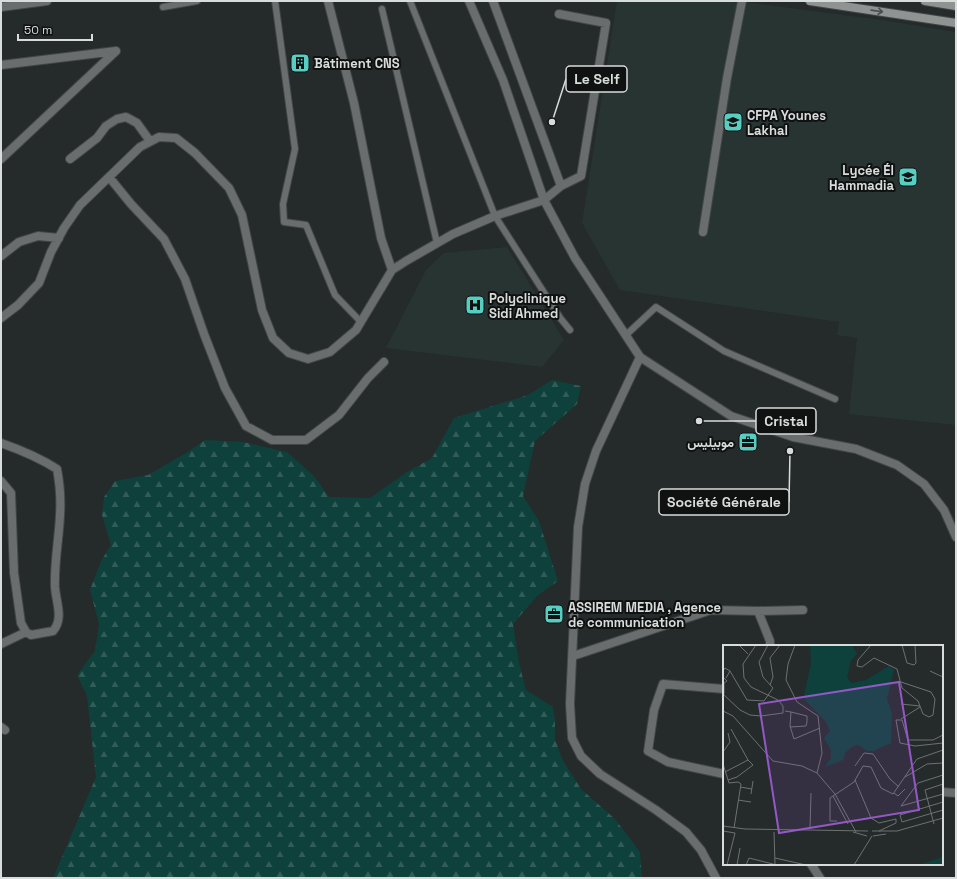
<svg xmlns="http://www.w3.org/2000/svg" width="957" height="879" font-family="'Space Grotesk',Vazirmatn,sans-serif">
	<defs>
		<pattern id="forest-firs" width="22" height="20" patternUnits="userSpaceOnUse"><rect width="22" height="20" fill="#0f413c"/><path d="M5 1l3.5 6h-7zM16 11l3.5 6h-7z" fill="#315c58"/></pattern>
	</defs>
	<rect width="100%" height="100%" fill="#252a2a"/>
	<path fill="#283432" d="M617,1H738L882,20L956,32V425L849,414L857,338L837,335L839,322L620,290L582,223Z
		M507,247L564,340L542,367L386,348L426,270L444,253Z"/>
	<path fill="url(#forest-firs)" d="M552,380L581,386L577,404L535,441L523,496L539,521L558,581L537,596L513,624L519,663L526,690L553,707L555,720V739L562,759L581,789L615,819L640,852L642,878H53L96,777L87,696L77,675L95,651L99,624L90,590L101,561L111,545L102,515L104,497L115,481L148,475L186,453L205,440L243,442L287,452L314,476L329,497L370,498L407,472L432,458L454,418L528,395Z"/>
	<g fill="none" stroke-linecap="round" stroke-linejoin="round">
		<g stroke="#424646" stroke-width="8">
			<path id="service" d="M275,1L295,149L283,204L284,222L306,225L335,295L361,322
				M410,1L495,216L561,319L570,330
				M163,7L197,1
				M382,9L437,243
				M626,335L656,307L724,351L835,399"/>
		</g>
		<g stroke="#424646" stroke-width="10">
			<path id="minor" d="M328,1L354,103L381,238L392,270
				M493,1L561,186
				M1,7L47,1
				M1,65L116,51
				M1,159L116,51
				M70,159L97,138L106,126L117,119L126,117L137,123L150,141
				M109,177L131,204L164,239L185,279L204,334L225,388L246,426L272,440H306L339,415L368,378L384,362
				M703,232L727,78L742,1
				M1,256L19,242L38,236L59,238
				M1,318L18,305L39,283L51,252L64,228L80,205L140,147L159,137L176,138L195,153L229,188L242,215L262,310L273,338L289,353L308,359L330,352L356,330L392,270L406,261L453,234L495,216L544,200L561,186L581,176L606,23L559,14
				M640,357L731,416L793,437L856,449L897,465L924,484L944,510L956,537
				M1,443C21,450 40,458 57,469C60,485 61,500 60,515C59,539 54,563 55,587C56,602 64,619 53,631L31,635L26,632L21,623L14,573L11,493L1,481
				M758,611L803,610
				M1,644L26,632
				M573,656L711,610L758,611L770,641V646
				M724,689L663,684L654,710L648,751L668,762L724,774
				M1,727L5,730
				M942,792L956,793
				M811,864L820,878"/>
		</g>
		<g stroke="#424646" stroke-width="10">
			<path id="tertiary" d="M469,1L503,80L544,200L575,258L640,357L596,451L585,484L578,527L570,704L572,738L581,756L600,774L656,810L686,832L701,850L716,878"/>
		</g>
		<g stroke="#424646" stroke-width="10">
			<path id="secondary" d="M810,1L956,23
				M925,1L956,6"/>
		</g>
		<use href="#service" stroke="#6a6d6d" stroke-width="6"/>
		<use href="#minor" stroke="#6a6d6d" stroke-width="8"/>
		<use href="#tertiary" stroke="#6a6d6d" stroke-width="8"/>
		<use href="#secondary" stroke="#8f9493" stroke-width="8"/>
	</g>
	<defs><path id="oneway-shaft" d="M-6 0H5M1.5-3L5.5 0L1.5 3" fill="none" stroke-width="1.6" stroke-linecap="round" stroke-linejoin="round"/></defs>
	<use stroke="#494c4c" href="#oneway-shaft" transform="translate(877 11) rotate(8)"/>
	<defs>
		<g id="building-square" transform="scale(1)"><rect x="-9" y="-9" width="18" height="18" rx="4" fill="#57cec2" stroke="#101212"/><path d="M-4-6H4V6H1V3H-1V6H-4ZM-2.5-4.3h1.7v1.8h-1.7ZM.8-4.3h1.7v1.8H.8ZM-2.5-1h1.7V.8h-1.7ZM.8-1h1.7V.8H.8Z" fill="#111"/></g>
		<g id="university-square" transform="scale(1)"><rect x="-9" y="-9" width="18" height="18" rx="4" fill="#57cec2" stroke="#101212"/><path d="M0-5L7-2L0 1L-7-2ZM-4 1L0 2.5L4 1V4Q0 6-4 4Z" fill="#111"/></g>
		<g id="school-square" transform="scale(1)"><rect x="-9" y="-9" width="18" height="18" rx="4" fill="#57cec2" stroke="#101212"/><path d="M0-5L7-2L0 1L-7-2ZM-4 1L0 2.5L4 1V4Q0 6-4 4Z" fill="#111"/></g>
		<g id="hospital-square" transform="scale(1)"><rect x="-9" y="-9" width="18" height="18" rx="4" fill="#57cec2" stroke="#101212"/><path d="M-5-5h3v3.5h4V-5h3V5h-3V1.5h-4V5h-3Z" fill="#111"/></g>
		<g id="office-square" transform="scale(1)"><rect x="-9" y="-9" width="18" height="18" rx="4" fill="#57cec2" stroke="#101212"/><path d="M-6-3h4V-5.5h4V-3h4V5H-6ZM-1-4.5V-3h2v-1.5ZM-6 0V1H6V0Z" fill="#111"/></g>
	</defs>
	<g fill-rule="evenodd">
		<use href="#building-square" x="300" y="63"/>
		<use href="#university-square" x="733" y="122"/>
		<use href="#school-square" x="908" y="177"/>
		<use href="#hospital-square" x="475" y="305"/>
		<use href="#office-square" x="748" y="442"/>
		<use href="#office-square" x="554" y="614"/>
	</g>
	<g text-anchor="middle" stroke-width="4" stroke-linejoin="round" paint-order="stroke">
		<g font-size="13" font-weight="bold" fill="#d8dcdb" stroke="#101212" text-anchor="start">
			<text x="314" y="68">Bâtiment CNS</text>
			<text x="747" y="120">CFPA Younes<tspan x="747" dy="15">Lakhal</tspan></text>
			<text x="894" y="175" text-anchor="end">Lycée Él<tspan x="894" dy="15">Hammadia</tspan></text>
			<text x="489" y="303">Polyclinique<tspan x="489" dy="15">Sidi Ahmed</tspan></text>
			<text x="734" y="447" text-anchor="end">موبيليس</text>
			<text x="568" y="612">ASSIREM MEDIA , Agence<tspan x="568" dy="15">de communication</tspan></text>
		</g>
	</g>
	<g transform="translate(723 645)">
		<rect width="220" height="220" fill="#252a2a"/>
		<path d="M220,212V220H198V219Z" fill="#0f413c"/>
		<path d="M87,0H129L134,9L128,15L124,33L129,38L143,35L166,21L171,25L164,54L169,68L168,98L150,106H144L136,100L130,101L122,108L120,115L102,122L108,113V105L101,93L107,86L103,77L83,56L81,50L88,18Z" fill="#0f413c"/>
		<path fill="none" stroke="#6d7171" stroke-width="1" d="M16,0L25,9M72,0L65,19L63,35L74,57L95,71L99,108L94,128M148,0L135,15L134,21L139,22L151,13L174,24L179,43L195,56L200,69L206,72L210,70L212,54L208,47L178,37M179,0L184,18L191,20L193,18L192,0M0,26L2,23L7,26L3,33M7,26L24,55L41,56L50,43L40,32L36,17L45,0M207,26L220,32M0,32L4,36L1,38V49M47,40L50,32L47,13L57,0M0,49L17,65L27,70L38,71L60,68V61L55,55L28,42L21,33L20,19L33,0M178,59L197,61M0,66L10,71L50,116L79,121L94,128L112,149L133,187M62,66L68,67L67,81L71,94L97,83M178,74L197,62M67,82L83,81L84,77V71L68,67M220,90L210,95H185L179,75H173L177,98L192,101L220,98M0,107L7,97L5,88M0,119L6,138L15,137L18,139L11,183M132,121L141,108L150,109L167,134L176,142M2,127L25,115L8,84M182,132L204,119L220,118M5,135L14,132L30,120L25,115M132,135L148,173L156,178L173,174V178L156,186M17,142L29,144M171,148L175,151L182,144M28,149L30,136M110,151L125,179M15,155L28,157M220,157L177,170L179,177L220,165M178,161L195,138L220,130M178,161L220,149M114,176H107V153L131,137L140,121L148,122L158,143L170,149L194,114L220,105M211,179L202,145L220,139M0,181L22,184L145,186M87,184L88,148M0,186L12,188L4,220M149,186H174L220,173M51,187L52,219M130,187L144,191M150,191L163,189M52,213L83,220M14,220L17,203M23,220L26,213L54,220M131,220L149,191"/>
		<path fill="#9258c6" fill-opacity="0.15" stroke="#9258c6" stroke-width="2" d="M176,37L196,165L56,188L36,59Z"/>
		<rect width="220" height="220" fill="none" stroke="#d8dcdb" stroke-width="2"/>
	</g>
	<path fill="none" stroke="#d8dcdb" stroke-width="1.5" d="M552 122L566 79M699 421L756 421M790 451L789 502"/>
	<g fill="#d8dcdb" stroke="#101212" stroke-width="1.5">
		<circle cx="552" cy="122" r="4"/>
		<circle cx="699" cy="421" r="4"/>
		<circle cx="790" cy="451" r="4"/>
	</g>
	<g fill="#101212" stroke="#d8dcdb" stroke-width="1.5">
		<rect x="566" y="66" width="61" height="26" rx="4"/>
		<rect x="756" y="408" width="60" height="26" rx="4"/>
		<rect x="659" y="489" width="130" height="26" rx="4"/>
	</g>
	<g font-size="14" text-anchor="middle" font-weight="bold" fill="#d8dcdb">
		<text x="597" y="84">Le Self</text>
		<text x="786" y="426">Cristal</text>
		<text x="724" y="507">Société Générale</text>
	</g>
	<rect width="957" height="879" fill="none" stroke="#d8dcdb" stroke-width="4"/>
	<path d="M18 34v6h74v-6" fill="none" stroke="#d8dcdb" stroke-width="2"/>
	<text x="24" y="34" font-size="12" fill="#d8dcdb" stroke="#101212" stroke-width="3" paint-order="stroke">50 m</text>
</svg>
